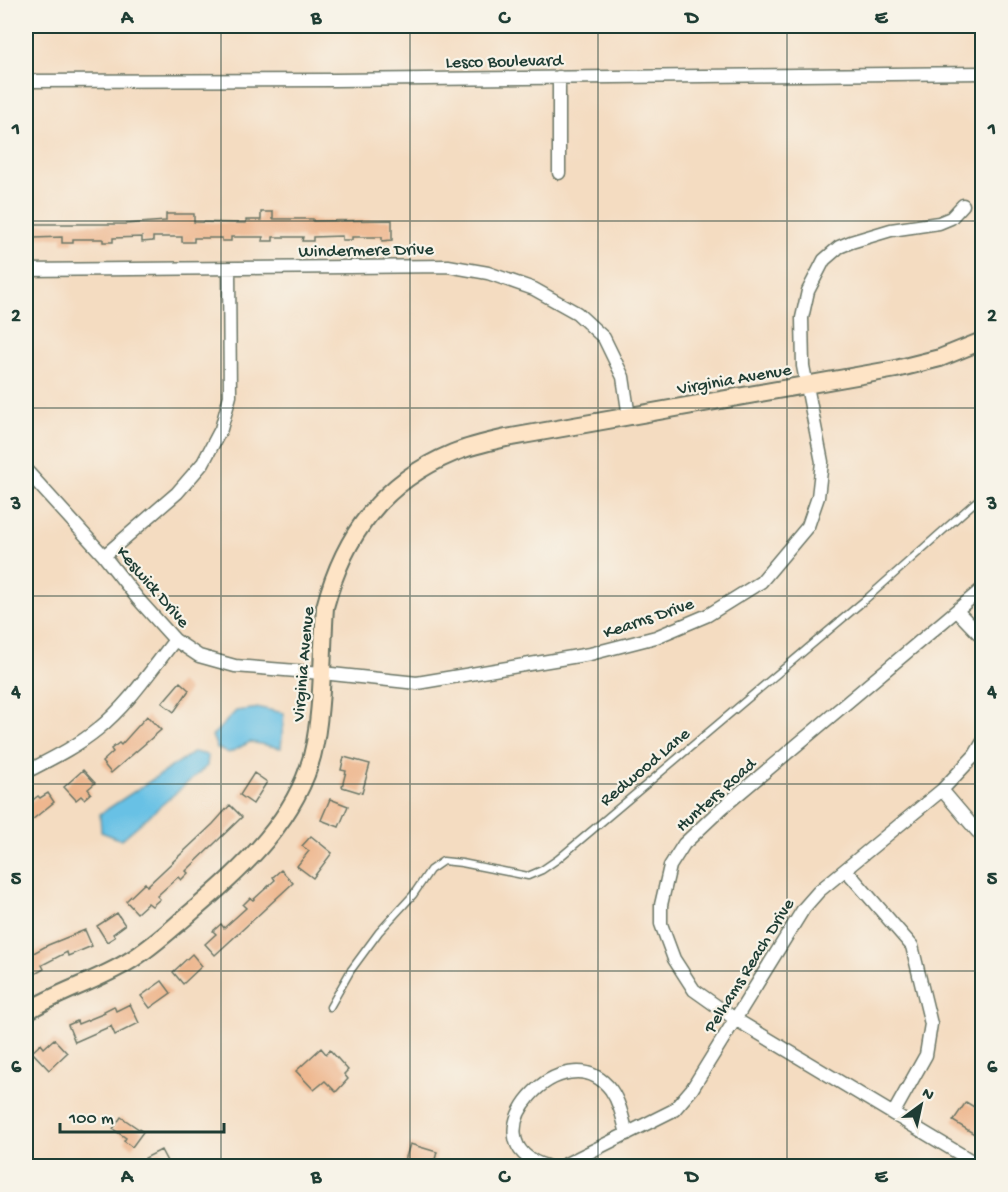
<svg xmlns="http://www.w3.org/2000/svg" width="1008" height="1192" font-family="'Gochi Hand',sans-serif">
	<rect width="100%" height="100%" fill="#f7f3e8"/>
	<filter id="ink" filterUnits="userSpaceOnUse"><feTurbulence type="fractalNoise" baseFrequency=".0167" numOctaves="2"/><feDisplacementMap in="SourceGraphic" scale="12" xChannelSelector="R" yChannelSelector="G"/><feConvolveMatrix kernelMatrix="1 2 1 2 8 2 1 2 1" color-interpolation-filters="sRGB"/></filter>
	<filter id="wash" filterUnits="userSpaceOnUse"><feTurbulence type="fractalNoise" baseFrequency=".008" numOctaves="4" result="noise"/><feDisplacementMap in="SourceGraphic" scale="24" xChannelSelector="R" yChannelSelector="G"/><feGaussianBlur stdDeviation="1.35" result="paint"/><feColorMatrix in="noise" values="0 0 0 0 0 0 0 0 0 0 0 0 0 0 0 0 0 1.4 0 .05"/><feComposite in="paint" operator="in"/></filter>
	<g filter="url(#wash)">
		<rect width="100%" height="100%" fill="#f4dcc1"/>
		<path fill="#68c1e5" stroke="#447f8c" stroke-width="1.5" d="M260,708L284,713L281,748L250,742L229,753L217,748L212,736L236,711Z
			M194,752L208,755L207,766L121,840L101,832L100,814Z"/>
		<g id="blocks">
			<path fill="#eeb78f" d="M261,212H273V219H313V221L392,220V240L382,241V237H352V240H342V236L313,237V241H302L303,237H273V241H262L263,237H231V241H222V238H194V242H182V237H153V241L142,242V237L113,238V242H103V239H73V243H62V237L34,238V240H26V224H126L166,221V214H194V222L246,223V220H261Z
				M180,682L189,690L174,712L162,703Z
				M147,716L161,730L111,773L102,762L113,752L111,749L119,743L121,745Z
				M344,757L370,764L362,793L342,787L346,771L341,770Z
				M83,770L95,783L88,789L91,793L84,799L81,796L76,800L64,787Z
				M254,773L267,782L253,804L240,795Z
				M48,793L54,802L32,820L26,812V805L38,796L40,798Z
				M330,799L348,806L339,827L321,820Z
				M230,805L242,817L186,871L188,873L181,880L178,877L157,896L160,899L152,906L148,903L137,913L126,901L145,883L147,886L213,824Z
				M311,836L332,853L313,878L297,866L309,851L302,846Z
				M281,870L293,883L215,955L205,944L216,934L213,931L221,924L224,928L246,908L243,905L250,898L253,900L275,880L273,877Z
				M117,913L125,925L113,934L115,937L107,942L97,926Z
				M85,930L92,946L68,956L67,952L42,965L44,969L35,974L26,957L48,945Z
				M192,954L202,966L183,984L173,972Z
				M162,981L171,993L150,1008L141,996Z
				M130,1004L139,1023L115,1035L111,1026L75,1042L68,1025L77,1021L78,1024L105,1013L104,1011L114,1006L116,1011Z
				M54,1039L67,1053L49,1070L32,1052L41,1044L44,1048Z
				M321,1048L326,1054L330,1050L348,1070L344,1074L348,1079L336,1092L325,1081L314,1090L296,1071Z
				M982,1093V1124L976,1135L953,1121L966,1102L974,1107Z
				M121,1117L143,1132L132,1147L124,1141L126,1138L113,1129Z
				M410,1144L437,1152L433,1167H403Z
				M161,1150L170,1167H149L145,1158Z"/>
		</g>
	</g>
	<g filter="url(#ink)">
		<use href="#blocks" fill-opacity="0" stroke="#6a7565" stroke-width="1.5"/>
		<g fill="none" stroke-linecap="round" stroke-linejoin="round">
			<g stroke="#6a7565" stroke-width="9">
				<path id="lane" d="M330,1007L351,970L379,932L413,895L430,870L443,861L462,863L528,876L542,870L558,859L866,599L982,496"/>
			</g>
			<g stroke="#6a7565" stroke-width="15">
				<path id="street" d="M26,81L334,80L982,73
					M559,173V77
					M26,270L448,266L488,273L534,289L577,313L604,338L623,377L629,417
					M26,470L104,556L138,599L175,640L199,656L235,666L322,673L417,683L590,654L656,637L708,615L761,582L808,526L818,497L822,462L803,366L802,318L808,291L824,260L839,247L851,242L891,230L939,223L951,218L963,205
					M104,556L177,493L203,463L221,429L230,396L229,269
					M957,611L982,637
					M26,772C51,759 76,747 98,729C128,705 151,670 175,640
					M942,790L982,837
					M846,870L912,946L931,1024L926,1055L893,1114
					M546,1166C463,1141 565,1029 611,1090C620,1103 623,1119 627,1134
					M562,1166L674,1110L692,1089L804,908L819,891L942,790L975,755L982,743
					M980,1166L735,1019L694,990L674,959L661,924V905L670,866L684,844L722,808L982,589"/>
			</g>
			<g stroke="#6a7565" stroke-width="20">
				<path id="secondary" d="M26,1012C59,991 98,981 131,960C152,947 170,930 188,915C242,869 302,816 315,743C323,698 322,652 325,607C344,535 383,482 453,453C470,446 488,442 506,438L896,369L940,358L982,341"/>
			</g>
			<use href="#lane" stroke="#fff" stroke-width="6"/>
			<use href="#street" stroke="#fff" stroke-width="12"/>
			<use href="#secondary" stroke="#fee4c6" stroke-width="16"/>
		</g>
	</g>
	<path fill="none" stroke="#1f3d34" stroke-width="1.5" stroke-opacity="0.55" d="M221,26V1166M410,26V1166M598,26V1166M787,26V1166M26,221H982M26,408H982M26,596H982M26,784H982M26,971H982"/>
	<g text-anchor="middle" stroke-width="4.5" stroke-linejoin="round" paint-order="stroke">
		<g font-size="18" fill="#1f3d34" stroke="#f7f3e8">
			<text transform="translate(504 60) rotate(-1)" y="6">Lesco Boulevard</text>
			<text transform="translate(366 249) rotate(-1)" y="6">Windermere Drive</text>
			<text transform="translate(734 378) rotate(-10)" y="6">Virginia Avenue</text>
			<text transform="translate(154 586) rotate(49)" y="6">Keswick Drive</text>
			<text transform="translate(648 617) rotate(-19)" y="6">Kearns Drive</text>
			<text transform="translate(302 664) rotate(-85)" y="6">Virginia Avenue</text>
			<text transform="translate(644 766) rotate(-40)" y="6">Redwood Lane</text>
			<text transform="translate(715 794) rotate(-42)" y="6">Hunters Road</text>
			<text transform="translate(748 965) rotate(-58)" y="6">Pelhams Reach Drive</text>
		</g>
	</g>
	<rect width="1008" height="1192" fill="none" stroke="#f7f3e8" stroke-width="66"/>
	<g transform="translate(921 1105) rotate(33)" stroke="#f7f3e8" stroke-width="4.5" paint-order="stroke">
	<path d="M0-4.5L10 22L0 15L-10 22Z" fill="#1f3d34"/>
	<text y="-9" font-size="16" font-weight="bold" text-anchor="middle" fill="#1f3d34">N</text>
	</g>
	<path d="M60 1123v9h164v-9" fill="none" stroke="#1f3d34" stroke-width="3"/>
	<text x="69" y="1123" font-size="18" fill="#1f3d34" stroke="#f7f3e8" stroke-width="4.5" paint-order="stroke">100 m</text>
	<rect x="33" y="33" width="942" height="1126" fill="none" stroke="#1f3d34" stroke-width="2"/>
	<g font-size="20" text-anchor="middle" font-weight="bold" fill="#1f3d34">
		<text x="127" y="23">A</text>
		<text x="316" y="23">B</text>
		<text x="504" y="23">C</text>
		<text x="692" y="23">D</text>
		<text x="881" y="23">E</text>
		<text x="16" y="134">1</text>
		<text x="992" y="134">1</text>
		<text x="16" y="321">2</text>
		<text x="992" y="321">2</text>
		<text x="16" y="509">3</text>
		<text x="992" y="509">3</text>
		<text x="16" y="697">4</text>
		<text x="992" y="697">4</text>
		<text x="16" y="884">5</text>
		<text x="992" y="884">5</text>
		<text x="16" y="1072">6</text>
		<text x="992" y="1072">6</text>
		<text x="127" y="1182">A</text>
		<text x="316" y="1182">B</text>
		<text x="504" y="1182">C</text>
		<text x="692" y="1182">D</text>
		<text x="881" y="1182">E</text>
	</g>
</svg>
